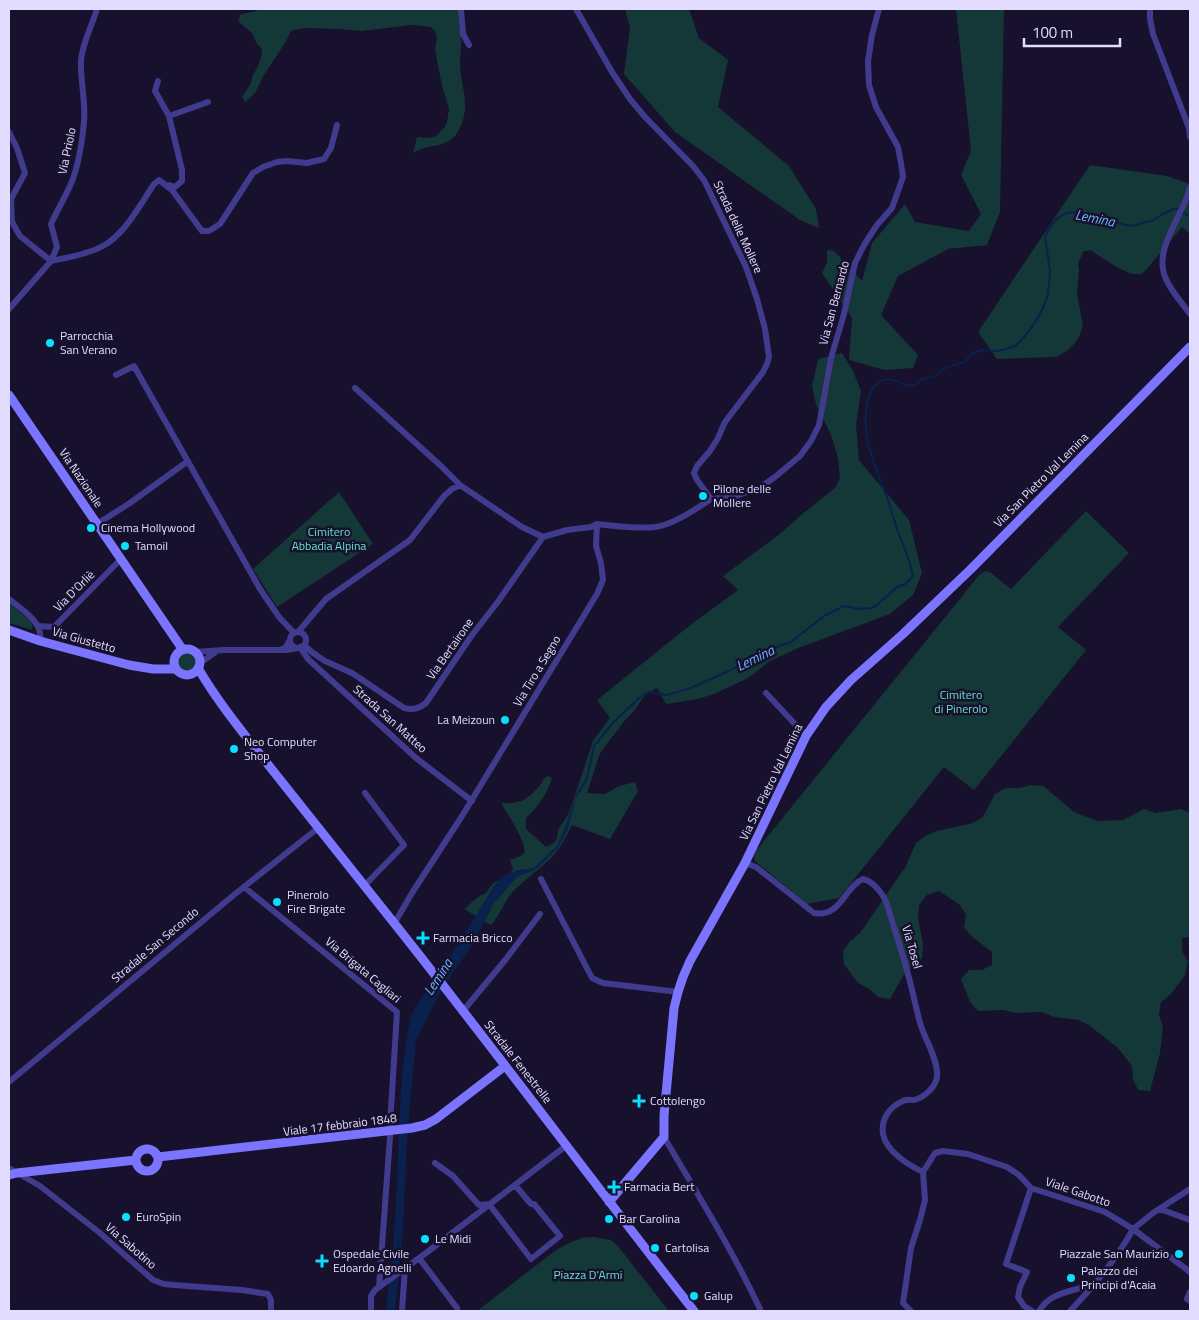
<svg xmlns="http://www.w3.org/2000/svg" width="1199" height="1320" font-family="'Titillium Web',sans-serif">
	<rect width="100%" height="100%" fill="#17112d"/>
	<path fill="#143737" d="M260,9H459C460,18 461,27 461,36C462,45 460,53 460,62C460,84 470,101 462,123C460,128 458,132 455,136C444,148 427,144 413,153L417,137L430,138L436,136L445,127L447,122L449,109L442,86L435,50L437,38L435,31L431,27L412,25L361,31L341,29L303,28L291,31L285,43L264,75L255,93L245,102L242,97L251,83L252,77L258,66L262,54L261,48L257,44L252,33L238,21L240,15C246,12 255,13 260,9Z
		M625,9H689L699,38L728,60L718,107L789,166L816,209L819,228L800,220L675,132L624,74L630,28Z
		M956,9H1004L1000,212L987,245L948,249L898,276L881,315L918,355L913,368L884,370L849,360L852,318L822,273L827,262V250L834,251L862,281L872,243L905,204L915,222L969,231L981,214L961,175L971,151Z
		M1090,165L1167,176L1190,184V234L1182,227L1146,270C1144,272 1142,274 1139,274C1128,277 1100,256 1090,250L1083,252L1078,264L1079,270L1077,294L1083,325L1079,337L1076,342L1067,351L1056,357L997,359L978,332Z
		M842,353L853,371L861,391L856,425L859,460L909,520L922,573L913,595L890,614L798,648L770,661L748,678L714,694L698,699L666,704L657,688L645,695L634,711L625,720L600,753L587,793L605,794L619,786L635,782L638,791L610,839L572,825C566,837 560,849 551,858C538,871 522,881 510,895C503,905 499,916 491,925L464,909L478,897L486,893L493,883L507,877L513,869L510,860C514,858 522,857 524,853C528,845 506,811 501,803C519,805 529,799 540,785C543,781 543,778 548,776L552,778C548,793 537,808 526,818V829L546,847L554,843L557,838L558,830L569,813L593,741L610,718L597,700L689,626L738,590L723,576L780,534L801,515L835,488L840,478L838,458L831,435L816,404L812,386L818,359Z
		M339,492L373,544L277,607L253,569Z
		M1086,511L1129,553L1058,627L1086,650L974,790L944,767L839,898L807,904L755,861L754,857L755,852L980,574L985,571L990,572L1011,589Z
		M9,603L33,623L32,630L9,623Z
		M178 662a9 9 0 1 1 18 0a9 9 0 1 1-18 0Z
		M1031,785L1043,786L1074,812L1098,821L1123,820L1144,809L1156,813L1181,809L1190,813V937L1182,938V951L1188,962L1185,975L1171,994L1161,1002L1159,1015L1163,1027L1160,1053L1150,1091L1138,1090L1133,1079L1132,1066L1118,1048L1090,1026L1079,1020L1054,1017L1042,1012L1016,1013L1003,1010L978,1011L970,1002L961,979L969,970H982L992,965V952L971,936L964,927L966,915L960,905L939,891L927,895L919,905L918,918L923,944L922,958L903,976L890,999L878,997L869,989L858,983L844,964L843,951L850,941L860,933L906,866L916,843L925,836L937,831L973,823L983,817L995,794L1006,788H1019Z
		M593,1237L611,1240L617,1245L669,1311H477L556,1250L571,1242L582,1238Z"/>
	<path fill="#0a204d" d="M577,794L568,829L558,848L538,868L530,872L517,877L494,903L474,942L441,991L416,1040L407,1137L403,1231L395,1311H386L393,1248L396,1202L400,1108L403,1063L408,1031L412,1013L431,982L445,965L463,937L494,886L505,875L519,870L534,868L556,847L563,832Z"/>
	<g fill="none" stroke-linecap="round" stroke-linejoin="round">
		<path stroke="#0a204d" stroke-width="2" d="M577,795L587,778L594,746L613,723L639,698L649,692L667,695L688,689L729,671L764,651L791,642L824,616L844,606L860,609L871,608L877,605L897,587L905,584L913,576C910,559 903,545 897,529C894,519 891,510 888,500C881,481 872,462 868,442C864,425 863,388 883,380C890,377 902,384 909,386C910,386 915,385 916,385L921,379L934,377L943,369L954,365L965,362L971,354L982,350L994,351L1003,350L1015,346L1026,335L1036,321L1044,306L1048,294L1050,271L1045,237L1049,228L1058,218L1066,213L1078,212L1100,217L1114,222L1132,226L1154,220L1161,215L1174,209H1178L1190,217"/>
		<path stroke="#403b8d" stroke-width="6" d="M461,9L463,34L469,45
			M576,9L612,72L630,99L645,117L693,166L704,180L746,267L757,299L765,329L769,357L767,364L763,372L725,422L718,438L710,451L697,466L694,473L697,480L711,499
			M1150,9V19L1153,34L1189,128L1190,137
			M158,81L155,91L169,116
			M9,132L17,148L25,173L11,199L12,222L20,236L51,261C66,258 89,254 103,246C125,234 140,205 154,184L159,180L172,190L202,231H209L220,224L253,173L263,167L277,162L287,161L307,163L324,159L331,148L337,125
			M169,185L175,187L182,181V170L169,116L208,102
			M1190,188C1183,216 1152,250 1166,279C1171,291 1182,303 1190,314
			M9,309L51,261L57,247L51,224C57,211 64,199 70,186C79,166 82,143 84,122C86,101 80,80 81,60C83,41 92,26 97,9
			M116,375L134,366L260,589L279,617L294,633
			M355,388L441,466L460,485
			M711,499L733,497L761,487L775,477L800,456L811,441L819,425L831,358L844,314L855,263L864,245L877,225L892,208L903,177L901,163L898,147L876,107L869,85L868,61L872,35L879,9
			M97,524L130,503L188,461
			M9,599C21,609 44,622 40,641
			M39,626L54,627L121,559
			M298,632L326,599L410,540L444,496L452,489L460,485L522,527L543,537
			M290 640a8 8 0 1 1 16 0a8 8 0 1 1-16 0Z
			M290,640L285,648L280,650H287L298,648
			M304,645L313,653L325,661L352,673L404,708C413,710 418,709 426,703L472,635L497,603L543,537L567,530L591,527L597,524
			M300,647L308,659L416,758L472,801
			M194,652L224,650H280
			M200,663L217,651
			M766,693L806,736
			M745,863L756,867L814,913C841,918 844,887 863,879C872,881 878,888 883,896C888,904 890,915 893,924C900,946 907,968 912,990C916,1005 918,1020 924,1034C929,1045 941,1069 936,1081C933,1089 923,1098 914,1100C910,1100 906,1099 903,1101C889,1107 881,1119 883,1134C886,1151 908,1165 923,1172L935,1153L943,1151L968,1154L1007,1167L1019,1175L1031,1188L1105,1212L1133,1229L1153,1213L1190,1189
			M541,879L592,978L603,983L678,992
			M364,886L404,845L365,793
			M244,887L397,1012L390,1125V1137L379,1287
			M394,924L412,893L462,816L597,594L603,580L601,563L596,546L597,524C616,526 636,529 655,527C673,525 696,509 711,499
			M463,1011L506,959L540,914
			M9,1082L235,894L313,832L319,829
			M664,1137C698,1195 733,1251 761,1311
			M435,1163L453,1176L479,1205L489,1204L531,1259L560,1236L534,1204H531L515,1185
			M9,1168L40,1186L100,1233L153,1280L164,1284L174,1285L242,1290L268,1294L271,1300V1311
			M1031,1188L1006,1264L1027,1272L1020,1287L1018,1297L1024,1306L1032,1311
			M1160,1209L1190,1220
			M419,1258L457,1308
			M1190,1292L1187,1299L1190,1301
			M371,1311V1296L375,1290L426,1253L567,1145
			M402,1311L405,1268
			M911,1311L903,1303L911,1248L920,1220L925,1200L923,1172
			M1039,1311C1052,1290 1073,1293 1094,1283
			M1070,1311C1094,1286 1117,1259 1133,1229L1190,1272"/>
		<path stroke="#7b74ff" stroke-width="9" d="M9,395L183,650
			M9,630L40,641L129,665L153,669H176
			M174 662a13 13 0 1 1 26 0a13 13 0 1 1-26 0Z
			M198,668C219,704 245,735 270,767C314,823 358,878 402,933C501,1058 596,1186 694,1311
			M136 1160a11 11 0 1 1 22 0a11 11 0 1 1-22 0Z
			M158,1157L412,1128L425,1125L436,1119L505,1066
			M9,1175L17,1173L136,1160
			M609,1202L664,1137V1116L674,1008L678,992L683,977L690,961L745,863L806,736L826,707L851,680L903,634L971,569L1190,347"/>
	</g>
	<g fill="#09dfff" stroke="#17112d" stroke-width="2">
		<circle cx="50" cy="343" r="5"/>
		<circle cx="703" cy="496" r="5"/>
		<circle cx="91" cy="528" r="5"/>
		<circle cx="125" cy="546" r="5"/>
		<circle cx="505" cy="720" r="5"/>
		<circle cx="234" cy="749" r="5"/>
		<circle cx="277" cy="902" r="5"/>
		<path d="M420.5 930.5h5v5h5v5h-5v5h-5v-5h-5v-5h5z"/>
		<path d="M636.5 1093.5h5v5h5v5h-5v5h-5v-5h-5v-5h5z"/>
		<path d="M611.5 1179.5h5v5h5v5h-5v5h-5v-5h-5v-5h5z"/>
		<circle cx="126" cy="1217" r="5"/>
		<circle cx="609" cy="1219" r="5"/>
		<circle cx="425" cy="1239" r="5"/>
		<circle cx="655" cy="1248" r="5"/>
		<circle cx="1179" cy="1254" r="5"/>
		<path d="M319.5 1253.5h5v5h5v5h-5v5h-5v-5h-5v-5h5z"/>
		<circle cx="1071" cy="1278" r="5"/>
		<circle cx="694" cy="1296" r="5"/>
	</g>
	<g text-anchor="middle" stroke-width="5" stroke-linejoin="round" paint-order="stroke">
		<g font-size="12" fill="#e2ddff" stroke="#17112d">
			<text transform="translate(67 151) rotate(-78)" y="4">Via Priolo</text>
			<text transform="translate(738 227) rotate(65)" y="4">Strada delle Mollere</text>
			<text transform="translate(834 303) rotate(-75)" y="4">Via San Bernardo</text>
			<text transform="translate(81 478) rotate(56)" y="4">Via Nazionale</text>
			<text transform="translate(1041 480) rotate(-45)" y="4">Via San Pietro Val Lemina</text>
			<text transform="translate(74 591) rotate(-45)" y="4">Via D'Orliè</text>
			<text transform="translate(84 640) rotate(16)" y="4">Via Giustetto</text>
			<text transform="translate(450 649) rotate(-55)" y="4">Via Bertairone</text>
			<text transform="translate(537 671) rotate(-59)" y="4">Via Tiro a Segno</text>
			<text transform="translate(390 719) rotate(42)" y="4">Strada San Matteo</text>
			<text transform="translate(771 782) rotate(-64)" y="4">Via San Pietro Val Lemina</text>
			<text transform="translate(155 945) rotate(-40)" y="4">Stradale San Secondo</text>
			<text transform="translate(912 947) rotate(74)" y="4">Via Tosel</text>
			<text transform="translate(363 970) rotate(40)" y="4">Via Brigata Cagliari</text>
			<text transform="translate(518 1062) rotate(52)" y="4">Stradale Fenestrelle</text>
			<text transform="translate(340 1125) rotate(-7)" y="4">Viale 17 febbraio 1848</text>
			<text transform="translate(1078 1192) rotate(19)" y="4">Viale Gabotto</text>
			<text transform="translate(131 1246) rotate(41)" y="4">Via Sabotino</text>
		</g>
		<g font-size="12" fill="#e2ddff" stroke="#17112d" text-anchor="start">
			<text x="60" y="340">Parrocchia<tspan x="60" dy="14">San Verano</tspan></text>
			<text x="713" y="493">Pilone delle<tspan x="713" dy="14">Mollere</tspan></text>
			<text x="101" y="532">Cinema Hollywood</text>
			<text x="135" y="550">Tamoil</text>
			<text x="495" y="724" text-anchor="end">La Meizoun</text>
			<text x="244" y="746">Neo Computer<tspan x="244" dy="14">Shop</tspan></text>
			<text x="287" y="899">Pinerolo<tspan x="287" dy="14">Fire Brigate</tspan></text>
			<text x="433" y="942">Farmacia Bricco</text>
			<text x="650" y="1105">Cottolengo</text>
			<text x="624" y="1191">Farmacia Bert</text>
			<text x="136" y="1221">EuroSpin</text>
			<text x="619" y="1223">Bar Carolina</text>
			<text x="435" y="1243">Le Midi</text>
			<text x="665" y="1252">Cartolisa</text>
			<text x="333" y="1258">Ospedale Civile<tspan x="333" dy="14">Edoardo Agnelli</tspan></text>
			<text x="1169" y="1258" text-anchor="end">Piazzale San Maurizio</text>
			<text x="1081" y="1275">Palazzo dei<tspan x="1081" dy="14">Principi d'Acaia</tspan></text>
			<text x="704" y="1300">Galup</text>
		</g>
		<g font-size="12" fill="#64e4c8" stroke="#17112d">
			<text x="329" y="536">Cimitero<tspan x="329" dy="14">Abbadia Alpina</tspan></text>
			<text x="961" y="699">Cimitero<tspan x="961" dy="14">di Pinerolo</tspan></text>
			<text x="588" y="1279">Piazza D'Armi</text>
		</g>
		<g font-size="14" font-style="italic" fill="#6bb6ff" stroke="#17112d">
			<text transform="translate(1095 218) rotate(11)" y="5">Lemina</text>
			<text transform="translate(755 658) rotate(-26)" y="5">Lemina</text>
			<text transform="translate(438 977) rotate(-57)" y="5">Lemina</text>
		</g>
	</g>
	<rect width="1199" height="1320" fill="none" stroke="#e2ddff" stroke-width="20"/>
	<path d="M1024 38v8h96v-8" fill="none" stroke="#e2ddff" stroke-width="2.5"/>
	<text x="1032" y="38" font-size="15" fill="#e2ddff" stroke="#17112d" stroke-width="4" paint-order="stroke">100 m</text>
</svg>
